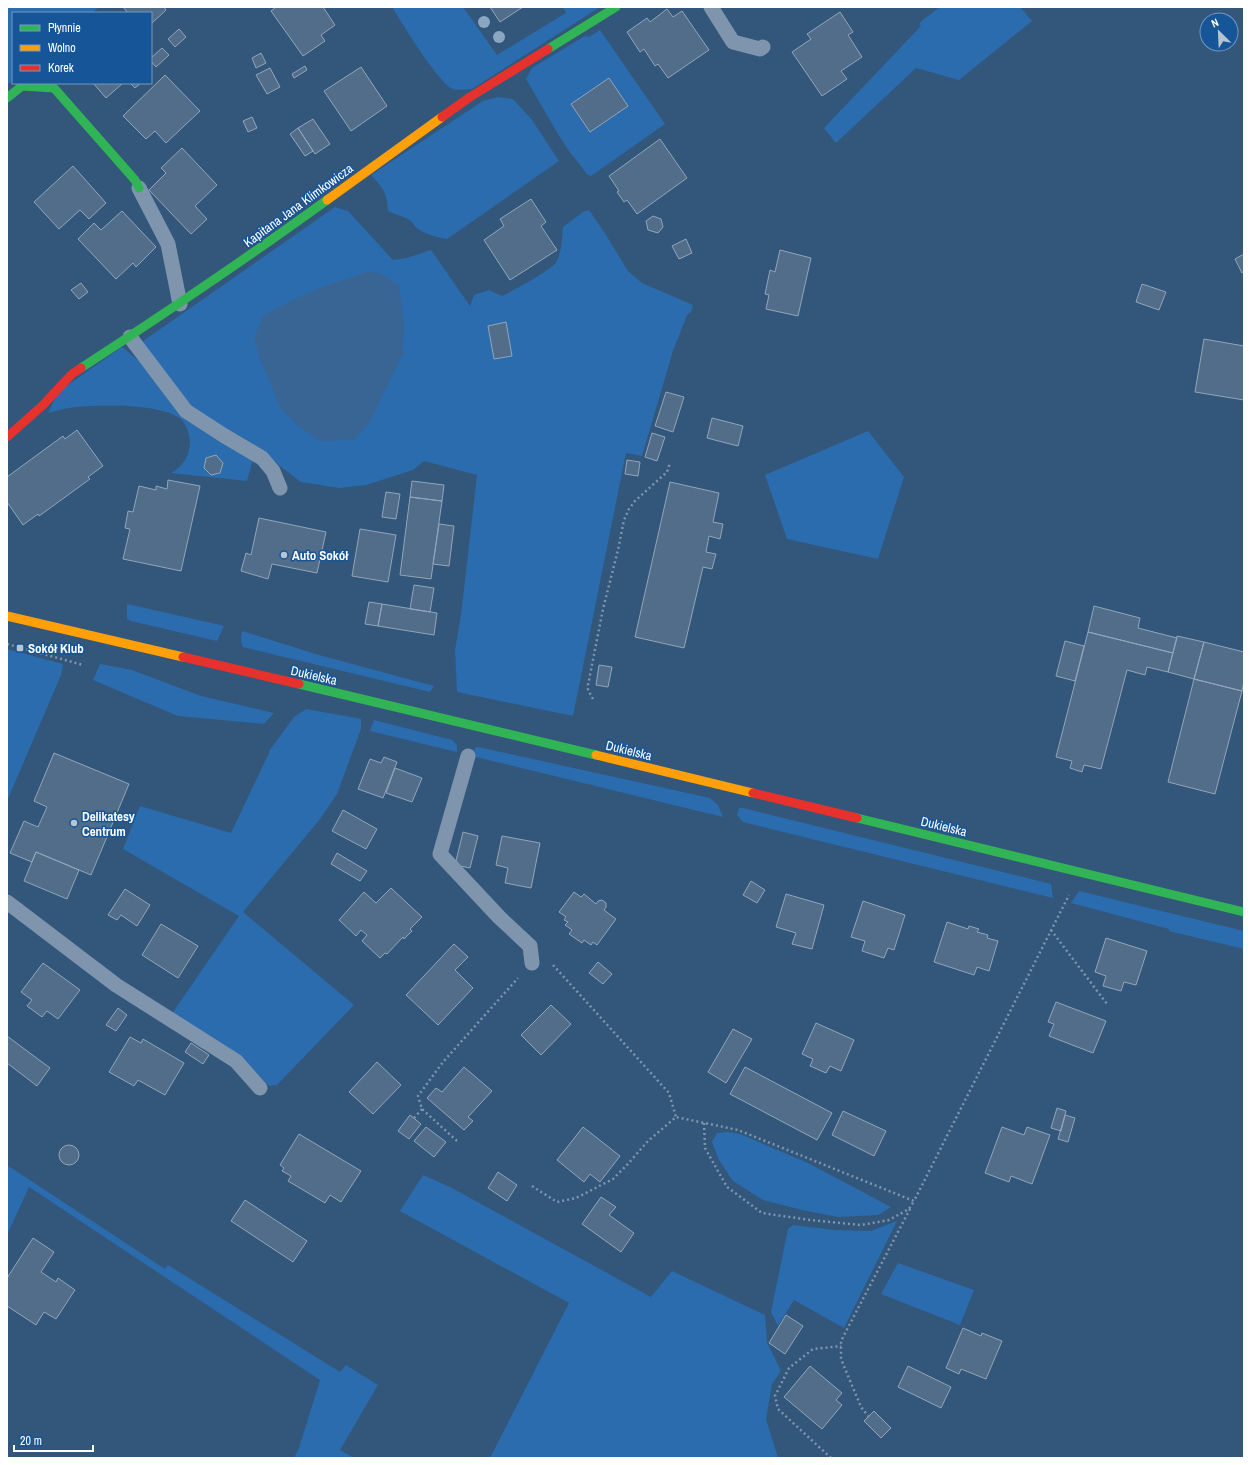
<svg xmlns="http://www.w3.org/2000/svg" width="1251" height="1465" font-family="'Archivo Narrow',sans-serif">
	<rect width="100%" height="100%" fill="#33567b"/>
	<path fill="#2b6cae" d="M7,7H99L92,13H13V81L7,84Z
		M392,7H463L497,55L566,13L563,7H600L472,89C466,89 458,91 453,89C439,84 402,23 392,7Z
		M940,7H1020L1032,21L959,80L916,68L836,143L824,128L921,26L919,24L924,19Z
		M600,30L665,124L591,176L587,174L569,151L558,134L526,79L532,68L585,36L589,37Z
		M498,97L513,99L532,120L559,161L447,239C437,237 426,235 417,228C415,227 413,223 411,221C405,216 395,215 388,211C387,193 384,189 371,175L483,101Z
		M335,207L348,211L393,260L407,258L431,250L470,306L474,295L489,290L502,296C512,291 554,269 557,261C562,251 562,237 563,227L583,212L589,210L606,235L628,271L642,283L693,305L691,312L687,315L673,351L642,456L626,453L573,716L457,692L455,650L461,615L477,475L424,461L413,470L366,485L339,488L301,482L276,463L245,439L190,409L146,350L143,341Z
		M122,347L140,362L164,387L254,456L247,481L171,473C183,466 190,456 190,441C189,432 186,422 178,417C155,403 95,404 69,408C62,409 55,411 48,413L58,392Z
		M868,431L904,477L878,559L787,539L765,475Z
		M127,604L216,624L224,626L217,641L131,621L127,619Z
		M242,631L319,655L434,686L430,692L243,647L241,641Z
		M7,649L63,664L61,675L7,801Z
		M100,664L132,670L201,696L274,713L264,724L178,716L93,680Z
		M306,709L361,719V729L337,794L320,819L243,912L354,1005L277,1085L269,1086L256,1072L225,1050L171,1015L239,916L123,849L140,806L231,833L269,753V751L294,717Z
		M374,720L452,740L457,745V752L370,731Z
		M478,747L710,798L718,805L723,817L472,756L475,748Z
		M739,808H743L1051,884L1053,898L743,822L737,815Z
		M1079,891L1244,931V949L1169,931V929L1071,903Z
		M728,1132L740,1134L808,1163L891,1207L878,1215L838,1217L802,1210L763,1200L733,1181L719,1160L712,1142L717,1133Z
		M7,1165L165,1269L168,1265L340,1372L346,1365L378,1385L340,1450L354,1458H294L299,1448L320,1380L29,1187L7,1235Z
		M423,1175L450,1187L651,1297L672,1271L765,1315L767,1342L781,1371L772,1384L766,1419L778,1458H490L569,1303L400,1211Z
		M897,1221L844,1328L794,1300L778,1326L771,1312L788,1229L793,1225L834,1230L871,1231Z
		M898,1263L974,1290L960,1325L881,1294Z"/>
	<path fill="#396594" d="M367,272L380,273L399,285L404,326L403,354L368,425L354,440L321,441L299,427L280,407L259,356L254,338L263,316L294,299L328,285Z"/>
	<path fill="#516d89" stroke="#92a6ba" d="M123,7H164L166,10L151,24V13H128Z
		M276,7H323L335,25L321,35L325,41L303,56L271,11Z
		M490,7H523L500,22Z
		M667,9L673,17L682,11L709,50L668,78L658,64L655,66L644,49L640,52L627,32L647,18L650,22Z
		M840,12L853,32L848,35L862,57L841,71L847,79L822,96L792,52L811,39L807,34Z
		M179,29L186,37L175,47L168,39Z
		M162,48L169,55L156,67L151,61V58Z
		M261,53L266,63L256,68L252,58Z
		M305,66L307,70L294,78L292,74Z
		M361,67L387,106L351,131L324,91Z
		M270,68L280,87L267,94L256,75Z
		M165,75L200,111L166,143L155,131L146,139L123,116Z
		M609,78L628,106L590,132L571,104Z
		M93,83H123L106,98Z
		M130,83H141L135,88Z
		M252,117L257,128L248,132L243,121Z
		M313,119L330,144L315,154L298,128Z
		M298,128L313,151L305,156L290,134Z
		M660,139L687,178L637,214L627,200L624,202L617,192L619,191L609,176Z
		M182,148L217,185L195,206L207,219L191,234L149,190L166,173L161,168Z
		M73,166L106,203L89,219L80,210L59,229L34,202Z
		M531,199L546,222L541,226L557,250L510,280L484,240L504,226L500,219Z
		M122,211L156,247L136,267L133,263L116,279L78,239L94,223L101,230Z
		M653,216L661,219L663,227L658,233L648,230L646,221Z
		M686,239L692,253L679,259L672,246Z
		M780,250L811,258L798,316L766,309L769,295L765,294L770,270L775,272Z
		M1244,254V272L1242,273L1235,259Z
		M81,283L88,292L79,299L71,290Z
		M1142,284L1166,292L1159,310L1136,302Z
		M506,322L512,356L494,359L488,326Z
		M1204,339L1244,346V400L1195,392Z
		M666,392L684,397L673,432L655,426Z
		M712,418L743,426L738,446L707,438Z
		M77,430L103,466L88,477L90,479L39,516L38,514L23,525L7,502V477L63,436L65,439Z
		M652,433L665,437L657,461L645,457Z
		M216,455L223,463L220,473L211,475L204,468L206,458Z
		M627,460L640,462L638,476L625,474Z
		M168,480L200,486L181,571L123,559L130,529L125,528L128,511L133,512L139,486L156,490V486L167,489Z
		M412,481L444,485L442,501L410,497Z
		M670,482L719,493L713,522L723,524L720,539L709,536L706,552L716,554L712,569L703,567L684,648L635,637Z
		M386,492L400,494L396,519L382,517Z
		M410,497L442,501L431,579L400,575Z
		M259,518L326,532L317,573L272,564L268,579L241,571L246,553L251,555Z
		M439,524L454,526L449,566L433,564Z
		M360,529L396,535L388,582L352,576Z
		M414,585L434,588L430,612L410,609Z
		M369,602L382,604L378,626L365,624Z
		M382,604L437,613L434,635L378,626Z
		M1094,606L1140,618L1138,628L1177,638L1173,653L1088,632Z
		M1088,632L1173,653L1168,672L1147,667L1145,675L1127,670L1101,769L1084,765L1082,772L1070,768L1072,761L1056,757Z
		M1177,636L1204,642L1194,679L1168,672Z
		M1065,641L1084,646L1075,681L1056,676Z
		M1204,642L1244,652V682L1242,691L1194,679Z
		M599,665L612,667L608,687L596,685Z
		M1194,679L1242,691L1215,794L1168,782Z
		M54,753L129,784L91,875L36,852L32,862L10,853L24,821L38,827L47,807L34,801Z
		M384,757L397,762L383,798L358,789L370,759L381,763Z
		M395,768L422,778L412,802L386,793Z
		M343,810L377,829L366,849L332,831Z
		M463,832L478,836L470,868L455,865Z
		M502,836L540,843L531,888L505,883L508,868L496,865Z
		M36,852L79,870L67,899L24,881Z
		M337,853L367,871L360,881L331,864Z
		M751,881L765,890L757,903L743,895Z
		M391,888L422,917L410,929L412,931L404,939L403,937L387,954L385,953L380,958L362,941L367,935L361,930L356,936L339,920L364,892L376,903Z
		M125,889L150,905L137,926L121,915L117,920L108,915Z
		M574,892L581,897L584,894L596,904L598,901L602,900L606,903V907L604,910L616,919L597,945L593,942L591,945L584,940L582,943L569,934L572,930L565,925L568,922L564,920L566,917L559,912Z
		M786,894L824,905L812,949L792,944L796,933L776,927Z
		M863,901L905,915L894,950L888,948L884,958L862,951L865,941L851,937Z
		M947,922L968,929L969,926L979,929L977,932L988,935L987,938L998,941L989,971L977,967L974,975L934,962Z
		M161,924L198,946L178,978L142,955Z
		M1106,938L1147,951L1136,985L1124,982L1121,991L1103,986L1106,976L1095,972Z
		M454,944L468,957L455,970L473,988L438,1025L406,995Z
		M598,962L612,974L603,984L589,973Z
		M43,963L80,990L58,1019L47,1011L42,1017L27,1006L32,1000L21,992Z
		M1056,1002L1106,1021L1093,1053L1049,1036L1054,1024L1048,1022Z
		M551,1005L571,1024L541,1055L521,1035Z
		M118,1008L127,1015L116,1031L106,1025Z
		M816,1023L854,1040L841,1071L830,1066L826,1073L810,1066L813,1059L802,1054Z
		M733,1029L752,1039L726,1083L708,1072Z
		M7,1036L50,1068L37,1086L7,1063Z
		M130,1037L141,1043L143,1039L184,1063L165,1095L138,1080L134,1086L109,1072Z
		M191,1043L209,1055L203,1064L185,1052Z
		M377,1062L401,1085L373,1114L349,1092Z
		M464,1067L492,1091L468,1117L473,1121L464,1130L427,1098L436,1088L442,1092Z
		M745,1067L832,1113L817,1140L730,1094Z
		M1057,1108L1066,1111L1061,1131L1051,1128Z
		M843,1111L886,1131L874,1156L832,1135Z
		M410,1115L421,1124L409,1139L398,1131Z
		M1065,1115L1075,1118L1068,1142L1058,1139Z
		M426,1127L446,1142L434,1157L414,1141Z
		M583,1127L620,1156L600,1182L590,1174L584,1182L557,1160Z
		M1002,1127L1024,1135L1027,1127L1050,1135L1032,1184L1011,1176L1009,1182L985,1173Z
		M299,1134L361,1171L341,1202L330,1195L325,1203L288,1181L291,1176L282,1171L284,1168L280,1165Z
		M59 1155a10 10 0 1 1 20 0a10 10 0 1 1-20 0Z
		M498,1172L517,1185L507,1201L488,1188Z
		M601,1197L616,1207L609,1215L634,1233L621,1252L582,1224Z
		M245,1200L307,1241L293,1262L231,1221Z
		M33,1238L54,1252L41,1272L56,1282L58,1278L75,1290L56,1319L44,1312L36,1325L7,1306V1278Z
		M786,1315L803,1326L785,1354L769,1343Z
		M963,1328L981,1336L982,1333L1002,1341L986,1379L961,1369L959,1374L946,1368Z
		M810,1366L842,1393L836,1400L842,1405L822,1429L784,1397Z
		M908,1366L951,1387L941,1408L898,1387Z
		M874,1411L891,1428L881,1438L864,1421Z"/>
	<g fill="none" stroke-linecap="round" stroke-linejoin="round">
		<path stroke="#7e95ad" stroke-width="2.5" stroke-dasharray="2 3" stroke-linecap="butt" d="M7,644L83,665
			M593,699L588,690V685L603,609L618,550L624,520L629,509L635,501L667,472L670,463
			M1051,930L1107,1004
			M553,965L669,1093L676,1117
			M414,1118L422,1109
			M704,1123L705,1148L727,1187L762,1213L810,1220L861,1225L889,1220L909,1209L914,1201
			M457,1141L422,1109L418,1096L443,1062L518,978
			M532,1186L557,1202L576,1198L613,1179L626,1166L648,1141L676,1117L738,1130L914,1201L1069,895
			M869,1417L861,1407L841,1359V1341L910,1209
			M831,1458L778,1409L775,1396L789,1368L813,1349L841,1346"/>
		<path stroke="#7e95ad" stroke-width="15" d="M711,7L733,42L760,49L763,47
			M139,188L168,244L180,304
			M130,337L186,411L223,435L262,458L273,471L280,488
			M468,756L440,854L499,917L530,946L532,963
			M7,902L116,985L236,1061L260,1088"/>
		<path stroke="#30b455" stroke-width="9" d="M548,49L616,7
			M7,98L22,86L54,88L135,180L139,188
			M81,368C164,314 246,259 327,200
			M299,684L596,755
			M857,818L1244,912"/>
		<path stroke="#ff9f0a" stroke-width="9" d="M327,200L442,117
			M7,616L183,657
			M596,755L753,793"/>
		<path stroke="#e5322d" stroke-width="9" d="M442,117L470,97L548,49
			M7,437L42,406L72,374L81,368
			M183,657L299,684
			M753,793L857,818"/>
	</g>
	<g fill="#8aa6c2">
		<circle cx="484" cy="22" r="6"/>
		<circle cx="499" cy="37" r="6"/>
	</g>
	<g fill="#b8c4d1" stroke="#165598" stroke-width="1.5">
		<circle cx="284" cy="555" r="4"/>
		<rect x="16" y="644" width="8" height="8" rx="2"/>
		<circle cx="74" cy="823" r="4"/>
	</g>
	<g text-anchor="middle" stroke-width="3" stroke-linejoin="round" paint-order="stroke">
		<g font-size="13" fill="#fff" stroke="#165598">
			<text transform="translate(298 205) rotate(-36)" y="5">Kapitana Jana Klimkowicza</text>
			<text transform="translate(314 675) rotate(13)" y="5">Dukielska</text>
			<text transform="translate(629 750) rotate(14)" y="5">Dukielska</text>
			<text transform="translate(944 826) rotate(14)" y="5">Dukielska</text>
		</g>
		<g font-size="13" font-weight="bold" fill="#fff" stroke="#165598" text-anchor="start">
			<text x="292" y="560">Auto Sokół</text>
			<text x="28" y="653">Sokół Klub</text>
			<text x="82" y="821">Delikatesy<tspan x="82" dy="15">Centrum</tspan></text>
		</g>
	</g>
	<rect width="1251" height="1465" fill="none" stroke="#ffffff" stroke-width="16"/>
	<rect x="12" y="12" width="140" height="72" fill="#165598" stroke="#7399c1"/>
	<rect x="20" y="25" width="20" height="6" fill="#30b455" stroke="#7399c1"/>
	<text x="48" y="32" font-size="12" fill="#ffffff">Płynnie</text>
	<rect x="20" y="45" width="20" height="6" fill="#ff9f0a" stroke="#7399c1"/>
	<text x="48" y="52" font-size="12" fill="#ffffff">Wolno</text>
	<rect x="20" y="65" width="20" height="6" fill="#e5322d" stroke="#7399c1"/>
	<text x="48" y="72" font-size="12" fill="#ffffff">Korek</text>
	<g transform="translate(1219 32) rotate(336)"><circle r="19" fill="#165598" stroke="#7399c1"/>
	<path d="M0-3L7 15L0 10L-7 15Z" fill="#b8c4d1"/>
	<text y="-6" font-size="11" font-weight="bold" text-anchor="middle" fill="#ffffff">N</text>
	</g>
	<path d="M14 1445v6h79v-6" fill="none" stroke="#ffffff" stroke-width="2"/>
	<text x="20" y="1445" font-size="12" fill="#ffffff" stroke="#165598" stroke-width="3" paint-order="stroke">20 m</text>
</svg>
